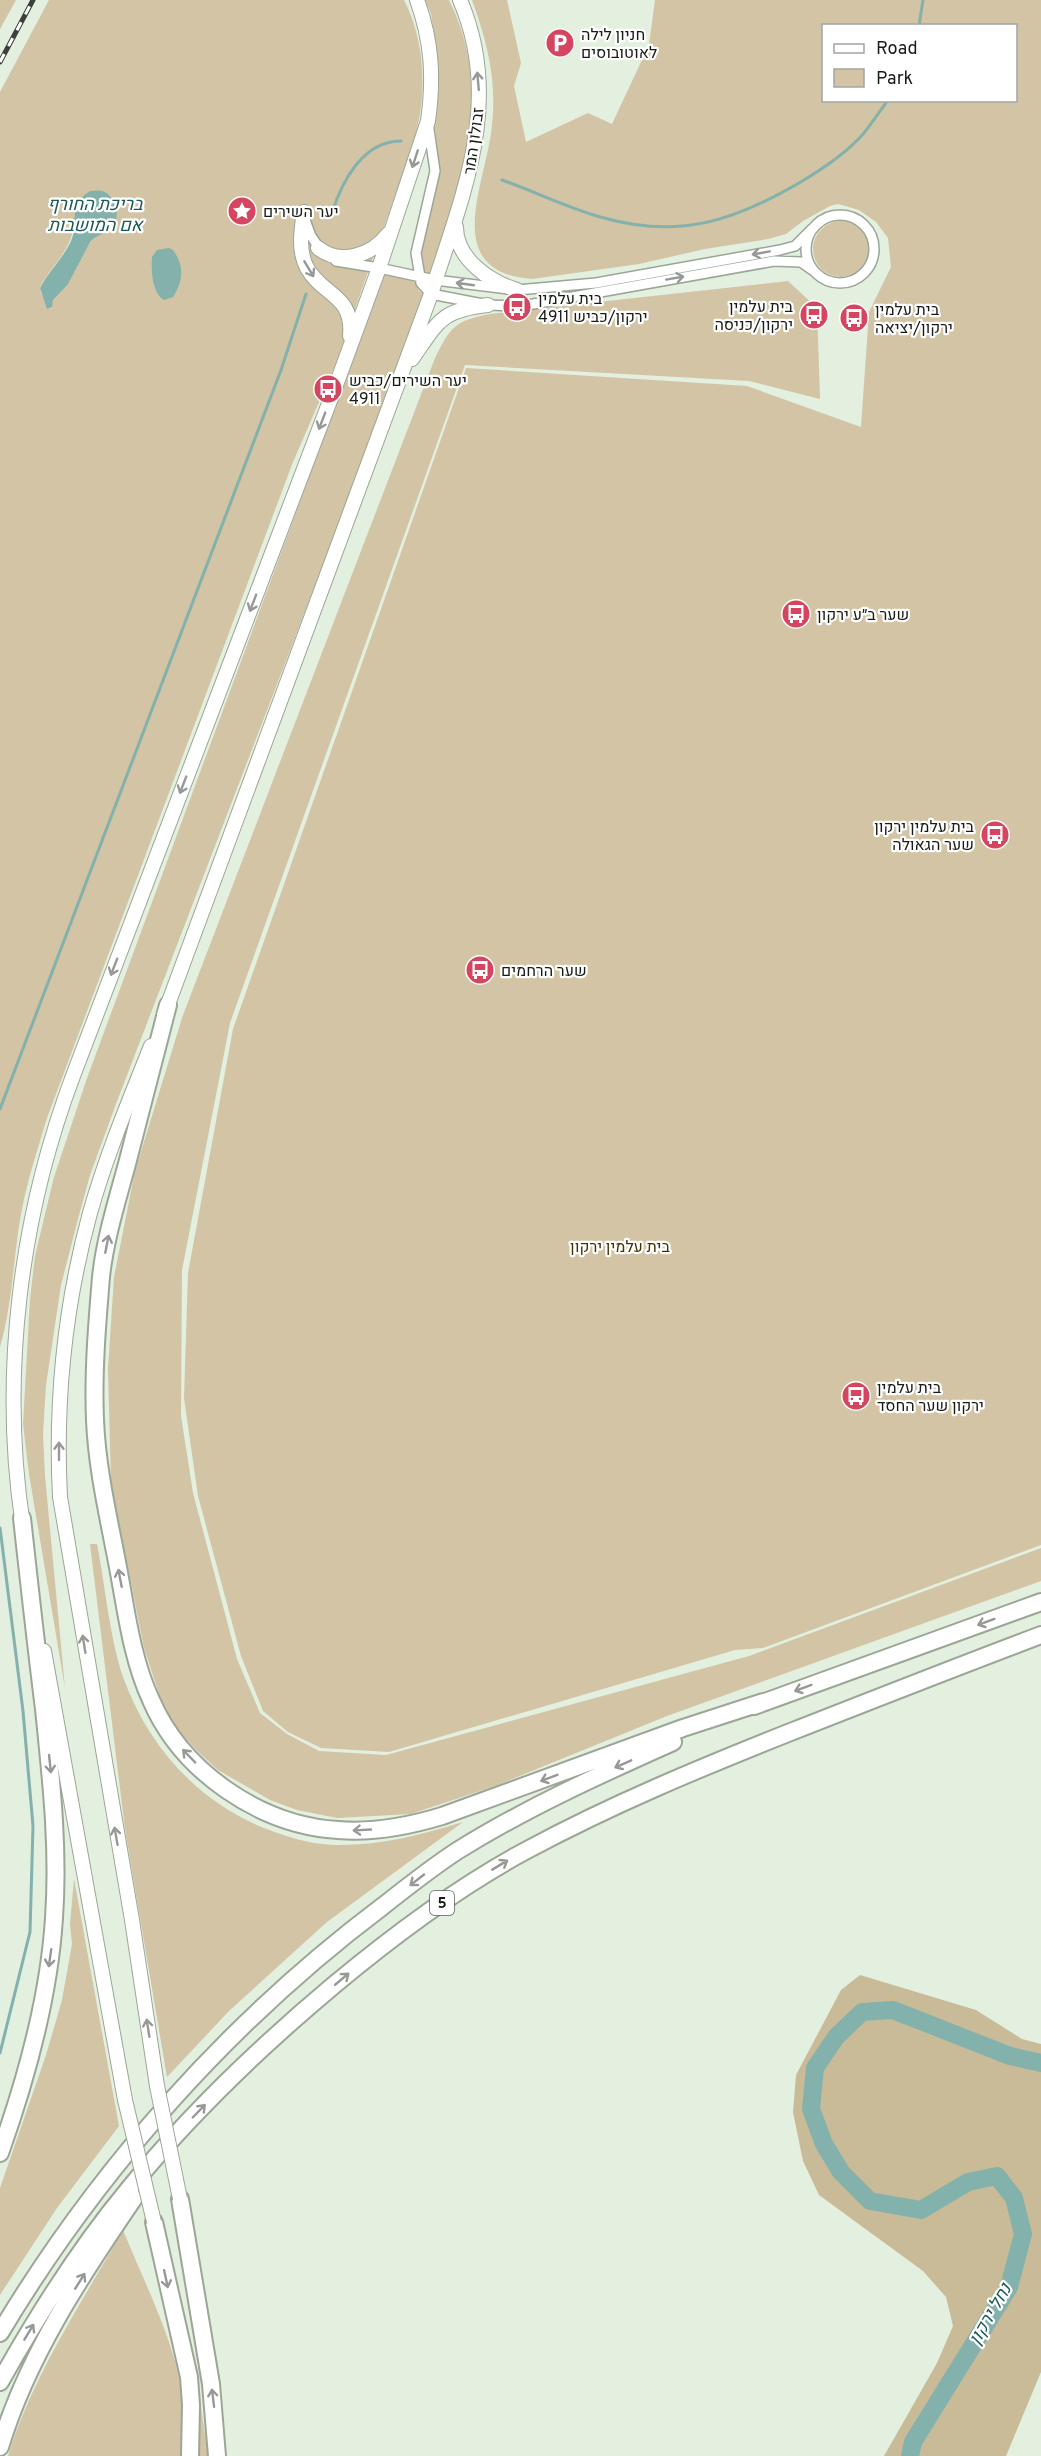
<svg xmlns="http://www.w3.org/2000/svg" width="1041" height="2456" font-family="Overpass,Heebo,sans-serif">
	<rect width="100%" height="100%" fill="#e3efdf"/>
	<path fill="#d2c4a4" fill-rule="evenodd" d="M0,0H16L0,29Z
		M49,0H404C426,43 427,96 414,141L336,363L293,462L47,1118C39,1145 30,1172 24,1199C13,1248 14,1299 0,1347V92ZM115,221C109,233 98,232 90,242L53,300L50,309L41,293L40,287C50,268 68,253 73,231ZM169,248L155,289L152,264Z
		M425,0H449C495,90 460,184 434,274H422L421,242L439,168L434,117L439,76L438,61L431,14Z
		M472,0H507L521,63L514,86L526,142L588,113L612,124L649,45L655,0H1041V1545L763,1648L735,1650L389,1752L321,1748L288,1732L263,1711L241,1656L198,1496L184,1398L188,1273L233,1029L466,368L747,386L861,427L869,312L891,267L888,238L876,222L859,210L838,204L830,206L803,221L786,234L768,239L705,249L639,264L532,279C438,272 487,182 492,125C497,79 487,42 472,0ZM824,26H1016V100H824Z
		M813 249a28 28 0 1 1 56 0a28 28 0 1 1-56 0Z
		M384,274L414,281L419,291L426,296L116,1104L90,1175L78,1219L61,1285L46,1385L43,1434L45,1476L65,1688L29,1474L23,1424L30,1299L35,1256L54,1177L86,1081Z
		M788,281L817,308L820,399L749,381L465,365L230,1023L182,1270L181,1416L193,1493L237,1659L260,1713L287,1734L319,1751L386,1755L749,1656L1041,1548V1581L667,1716L495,1786L411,1814L337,1818L297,1810L270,1800L218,1770L197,1751L176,1728L160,1697L144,1648L111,1482L108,1369L114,1277L135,1171L183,1015L435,358C451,326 455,321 490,314Z
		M90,1544H97C105,1585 110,1639 123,1677C148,1746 196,1800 264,1828C287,1837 309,1844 334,1845C379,1846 421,1835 463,1822L327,1922L229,2011L167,2077L125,1829Z
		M74,1879L119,2126L57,2208L0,2295V2188L46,2055L62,2000L72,1944L70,1924Z
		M123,2230C142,2277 168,2328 179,2377C185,2402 182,2430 181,2456H8C33,2375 81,2304 123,2230Z
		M193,2351L208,2456H198L199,2405Z"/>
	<path fill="#c9bb98" d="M860,1975L976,2010L1022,2039L1041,2044V2372L1006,2456H884L937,2363L953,2326L946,2297L923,2271L819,2195L803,2161L793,2112L796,2075L841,1990Z"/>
	<path fill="#83b1ac" d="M90,191C100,190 106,190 112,199C119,209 119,225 106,232C100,236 95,236 90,242L68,284L53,300L52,307L47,309L40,288C49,271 63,258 71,241C80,221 66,206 90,191Z
		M169,248L173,250C185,266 183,281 173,297L164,300C152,293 151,270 152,257L157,250Z"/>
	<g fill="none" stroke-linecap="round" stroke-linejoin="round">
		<path stroke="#83b1ac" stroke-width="3" d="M919,26L923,0
			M502,180C536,192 570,209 604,218C679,239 734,221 799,183C821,170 847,153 864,133C872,123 880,111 888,100
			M332,213C342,181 363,141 401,141
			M0,1109L281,370L306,294
			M0,1528L23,1711L33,1826L30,1932L0,2053"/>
		<path stroke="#83b1ac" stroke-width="18" d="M910,2456L913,2442L1009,2287L1023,2234L1014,2198L997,2176L968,2182L921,2210L870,2201L841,2172L824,2144L811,2109L815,2068L836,2037L862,2012L893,2010L1010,2056L1041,2063"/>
		<g stroke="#9ba697" stroke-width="12">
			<path id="street" d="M428,123L435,171L416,253L421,283L431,294L488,305L522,306L774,261L801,262L814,271
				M806 249a34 34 0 1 1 68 0a34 34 0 1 1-68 0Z
				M305,220L311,236L322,252
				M336,261L379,268L435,280L517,290L596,283L780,250L795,246L812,229"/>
		</g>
		<g stroke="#9ba697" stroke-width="16">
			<path id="secondary" d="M304,212C301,231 298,251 307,268C323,296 354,295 350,336
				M456,227C456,259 490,282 517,290
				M318,248C341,266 372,255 388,234
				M412,359C438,322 440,310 488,305
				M164,1015L431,294C462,196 504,102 460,0
				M151,1046C129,1101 106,1156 90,1213C65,1305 55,1401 60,1497L132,1920L157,2086
				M23,1526C0,1376 20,1217 73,1076L339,377L379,268L428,121C434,78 432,41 417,0
				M44,1651L125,2100"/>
		</g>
		<g stroke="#9ba697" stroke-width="20">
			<path id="highway" d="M168,1005C154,1058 141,1111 127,1164C117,1201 105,1239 101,1277C97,1325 93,1373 95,1420C97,1468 108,1515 117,1562C126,1608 131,1657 151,1700C182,1772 260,1825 338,1830C373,1833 409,1826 442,1816L683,1728L763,1702
				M754,1706L1041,1602
				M0,2153C27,2077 49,1998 54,1918C59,1847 51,1778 44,1709C36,1645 29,1582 22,1518
				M180,2199L211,2384L217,2456
				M154,2222L189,2377L191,2405L190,2456
				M0,2333C98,2169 230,2021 383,1906C407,1887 431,1868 457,1851C526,1808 599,1775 673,1742
				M0,2382C37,2316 79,2249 128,2190C189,2115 260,2047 334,1985C394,1935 459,1886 529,1849C613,1804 700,1768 788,1733C872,1700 956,1667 1041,1635
				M0,2447C27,2357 82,2274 134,2198"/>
		</g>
		<use href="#street" stroke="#fff" stroke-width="9"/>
		<use href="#secondary" stroke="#fff" stroke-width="14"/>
		<use href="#highway" stroke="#fff" stroke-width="16"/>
		<g stroke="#3b4139" stroke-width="5">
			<path id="rail" d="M0,62L33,0"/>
		</g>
		<use href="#rail" stroke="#fff" stroke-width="3" stroke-dasharray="9" stroke-linecap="butt"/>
		<g stroke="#9ba697" stroke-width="16" stroke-linecap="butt">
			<path id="secondary-bridge" d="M157,2086L180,2199
				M125,2100L154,2222"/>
		</g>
		<use href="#secondary-bridge" stroke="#fff" stroke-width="14"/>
	</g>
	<defs><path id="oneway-shaft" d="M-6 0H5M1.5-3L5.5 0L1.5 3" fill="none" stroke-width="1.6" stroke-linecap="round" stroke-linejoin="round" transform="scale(1.5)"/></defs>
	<g stroke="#979996">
		<use href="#oneway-shaft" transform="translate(478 81) rotate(-95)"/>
		<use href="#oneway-shaft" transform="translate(415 159) rotate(108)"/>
		<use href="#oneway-shaft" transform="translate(761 253) rotate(170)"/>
		<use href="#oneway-shaft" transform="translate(309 269) rotate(59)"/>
		<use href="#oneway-shaft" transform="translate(675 278) rotate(-10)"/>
		<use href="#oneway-shaft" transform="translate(465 284) rotate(-172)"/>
		<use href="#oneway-shaft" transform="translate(322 421) rotate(111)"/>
		<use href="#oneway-shaft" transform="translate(253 603) rotate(111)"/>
		<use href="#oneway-shaft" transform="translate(183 785) rotate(111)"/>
		<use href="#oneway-shaft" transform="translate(114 967) rotate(111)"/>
		<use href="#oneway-shaft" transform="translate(107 1244) rotate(-79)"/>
		<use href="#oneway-shaft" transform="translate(59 1451) rotate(-90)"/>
		<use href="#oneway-shaft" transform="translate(120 1578) rotate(-101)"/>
		<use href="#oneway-shaft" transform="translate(986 1622) rotate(160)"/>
		<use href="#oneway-shaft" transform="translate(84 1644) rotate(-99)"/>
		<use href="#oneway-shaft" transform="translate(803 1688) rotate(160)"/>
		<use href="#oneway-shaft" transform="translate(189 1756) rotate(-134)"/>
		<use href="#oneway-shaft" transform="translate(50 1764) rotate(84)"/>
		<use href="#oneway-shaft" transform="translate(623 1764) rotate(156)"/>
		<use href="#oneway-shaft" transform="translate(549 1778) rotate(159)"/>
		<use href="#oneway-shaft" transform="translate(362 1830) rotate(177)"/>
		<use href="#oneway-shaft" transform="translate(116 1836) rotate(-100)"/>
		<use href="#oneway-shaft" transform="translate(500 1865) rotate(-31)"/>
		<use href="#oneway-shaft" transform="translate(417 1880) rotate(142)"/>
		<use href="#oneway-shaft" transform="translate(50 1958) rotate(98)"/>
		<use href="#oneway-shaft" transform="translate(342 1979) rotate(-40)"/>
		<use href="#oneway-shaft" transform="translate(148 2028) rotate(-99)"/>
		<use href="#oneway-shaft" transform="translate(199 2111) rotate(-46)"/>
		<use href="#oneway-shaft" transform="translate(166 2279) rotate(78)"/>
		<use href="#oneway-shaft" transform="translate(80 2281) rotate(-58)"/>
		<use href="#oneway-shaft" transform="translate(29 2332) rotate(-59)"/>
		<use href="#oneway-shaft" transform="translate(213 2398) rotate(-97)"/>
	</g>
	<defs>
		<g id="parking-disc" transform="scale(1.5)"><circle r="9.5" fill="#d5455f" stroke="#fff"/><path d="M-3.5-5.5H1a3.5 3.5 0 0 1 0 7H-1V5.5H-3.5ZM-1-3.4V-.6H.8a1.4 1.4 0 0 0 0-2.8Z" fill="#fff"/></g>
		<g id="sight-disc" transform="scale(1.5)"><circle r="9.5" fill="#d5455f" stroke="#fff"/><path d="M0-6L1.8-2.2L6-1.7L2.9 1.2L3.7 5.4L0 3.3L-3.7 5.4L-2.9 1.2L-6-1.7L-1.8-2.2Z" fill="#fff"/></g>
		<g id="bus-disc" transform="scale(1.5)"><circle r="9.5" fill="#d5455f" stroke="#fff"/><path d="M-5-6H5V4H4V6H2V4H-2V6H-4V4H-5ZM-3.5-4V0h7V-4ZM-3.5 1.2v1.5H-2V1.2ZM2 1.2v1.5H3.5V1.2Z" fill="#fff"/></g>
	</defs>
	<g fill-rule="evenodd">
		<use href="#parking-disc" x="560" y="43"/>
		<use href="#sight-disc" x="242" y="211"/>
		<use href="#bus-disc" x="517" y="307"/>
		<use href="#bus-disc" x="814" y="315"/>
		<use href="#bus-disc" x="854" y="318"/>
		<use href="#bus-disc" x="328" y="389"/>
		<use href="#bus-disc" x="796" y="614"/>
		<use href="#bus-disc" x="995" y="835"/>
		<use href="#bus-disc" x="480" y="970"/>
		<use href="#bus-disc" x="856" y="1396"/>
	</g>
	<g text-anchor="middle" stroke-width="4.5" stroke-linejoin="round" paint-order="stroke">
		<rect fill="#fff" stroke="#5d605c" stroke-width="1.5" x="430" y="1891" width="24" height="24" rx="4.5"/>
		<g font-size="15" font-weight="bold" fill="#181c16">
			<text x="442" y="1908">5</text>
		</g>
		<g font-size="16" fill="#181c16" stroke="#fff" text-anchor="start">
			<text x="581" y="40">חניון לילה<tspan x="581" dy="18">לאוטובוסים</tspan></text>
			<text x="263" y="217">יער השירים</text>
			<text x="538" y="304">בית עלמין<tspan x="538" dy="18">ירקון/כביש 4911</tspan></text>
			<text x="793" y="312" text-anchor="end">בית עלמין<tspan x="793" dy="18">ירקון/כניסה</tspan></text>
			<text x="875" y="315">בית עלמין<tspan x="875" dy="18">ירקון/יציאה</tspan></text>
			<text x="349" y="386">יער השירים/כביש<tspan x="349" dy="18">4911</tspan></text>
			<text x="817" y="620">שער ב״ע ירקון</text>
			<text x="974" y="832" text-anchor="end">בית עלמין ירקון<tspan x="974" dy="18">שער הגאולה</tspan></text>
			<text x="501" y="976">שער הרחמים</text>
			<text x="877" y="1393">בית עלמין<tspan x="877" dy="18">ירקון שער החסד</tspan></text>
		</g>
		<g font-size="16" fill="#181c16" stroke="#fff">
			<text transform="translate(473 141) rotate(-82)" y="6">זבולון המר</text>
		</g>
		<g font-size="16" fill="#433304" stroke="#fff">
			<text x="620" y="1252">בית עלמין ירקון</text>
		</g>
		<g font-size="18" font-style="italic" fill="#1a5a55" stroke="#fff">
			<text x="95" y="210">בריכת החורף<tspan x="95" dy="21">אם המושבות</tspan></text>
			<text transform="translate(990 2314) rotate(-60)" y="6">נחל ירקון</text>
		</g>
	</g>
	<rect x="822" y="24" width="195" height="78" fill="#ffffff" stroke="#a3a4a2" stroke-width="1.5"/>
	<rect x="834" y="44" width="30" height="9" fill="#ffffff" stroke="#a3a4a2" stroke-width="1.5"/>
	<text x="876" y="54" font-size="18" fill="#181c16">Road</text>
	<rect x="834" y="69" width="30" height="18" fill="#d2c4a4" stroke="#a3a4a2" stroke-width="1.5"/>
	<text x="876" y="84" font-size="18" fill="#181c16">Park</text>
</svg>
